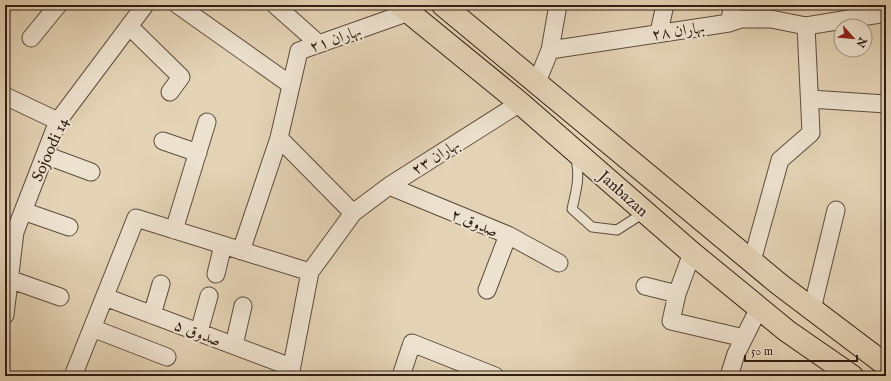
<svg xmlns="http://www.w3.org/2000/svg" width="891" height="381" font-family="'IM FELL English',Amiri,serif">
	<rect width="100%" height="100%" fill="#e4d3b5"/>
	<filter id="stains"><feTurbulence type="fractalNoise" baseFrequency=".005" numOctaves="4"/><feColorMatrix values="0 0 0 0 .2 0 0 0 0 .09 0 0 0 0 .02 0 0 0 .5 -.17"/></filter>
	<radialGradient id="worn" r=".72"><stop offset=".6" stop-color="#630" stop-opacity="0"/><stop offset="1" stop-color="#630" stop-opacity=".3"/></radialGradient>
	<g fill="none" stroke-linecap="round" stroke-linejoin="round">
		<g stroke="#5e4c3c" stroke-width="11">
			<path id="lane" d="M575,157C581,174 576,192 572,209L592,227L617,230L645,212"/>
		</g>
		<g stroke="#5e4c3c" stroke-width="19">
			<path id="street" d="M178,5L291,85
				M275,5L319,44
				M729,23L733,5
				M129,26L181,77L170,92
				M659,32L665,5
				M31,38L58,5
				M550,50L729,23L741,19H771L806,26L886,13
				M537,82L550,50L558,5
				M5,96L58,121
				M810,99L886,104
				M279,138L353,213
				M163,141L198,153
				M45,155L91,172
				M389,186L508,235L559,263
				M23,211L69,227
				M174,230L207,122
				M241,251L279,138L299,51L409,12
				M692,253L677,294L671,321L744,338
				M752,261L780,160L811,133L806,26
				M216,274L223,245
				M9,279L60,297
				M645,286L677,294
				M487,290L508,235
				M105,297L291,367
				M812,309L836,210
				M5,315L15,232L58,121L145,5
				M152,315L161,284
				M92,328L167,357
				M199,332L209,296
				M234,345L243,306
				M73,376L136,218L310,272
				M290,376L310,272L353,213L389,186L520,103
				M401,376L412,343L495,376
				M729,376L736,354L759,308"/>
		</g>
		<g stroke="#311f14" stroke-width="24">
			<path id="highway" d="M400,5L520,103L692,253L759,308L787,331L852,376
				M443,5L779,284L886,365"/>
		</g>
		<use href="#lane" stroke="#ede2cf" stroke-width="9"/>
		<use href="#street" stroke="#ede2cf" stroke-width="17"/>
		<use href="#highway" stroke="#e4d3b5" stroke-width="22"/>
	</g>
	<g text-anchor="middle" stroke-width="4" stroke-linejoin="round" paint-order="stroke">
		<g font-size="16" fill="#311f14" stroke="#ede2cf">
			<text transform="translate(678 30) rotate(-8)" y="6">بهاران ۲۸</text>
			<text transform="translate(335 38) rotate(-19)" y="6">بهاران ۲۱</text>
			<text transform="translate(49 149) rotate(-66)" y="6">Sojoodi 14</text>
			<text transform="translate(435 156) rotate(-32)" y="6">بهاران ۲۳</text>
			<text transform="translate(624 193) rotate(42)" y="6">Janbazan</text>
			<text transform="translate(475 222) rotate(23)" y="6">صدوق ۲</text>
			<text transform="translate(198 332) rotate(21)" y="6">صدوق ۵</text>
		</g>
	</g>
	<rect width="891" height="381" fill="none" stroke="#e4d3b5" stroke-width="20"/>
	<rect x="6" y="6" width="879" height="369" fill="none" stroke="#311f14" stroke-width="2"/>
	<rect x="10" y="10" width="871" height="361" fill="none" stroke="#311f14"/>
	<g transform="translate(853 38) rotate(117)"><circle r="19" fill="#ede2cf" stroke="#a29484"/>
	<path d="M0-3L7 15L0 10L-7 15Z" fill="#8f2418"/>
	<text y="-6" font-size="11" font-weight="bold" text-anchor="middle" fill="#311f14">N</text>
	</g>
	<path d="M745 355v6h112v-6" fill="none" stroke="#311f14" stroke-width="2"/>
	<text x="751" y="355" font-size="12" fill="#311f14" stroke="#ede2cf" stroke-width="3" paint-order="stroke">50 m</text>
	<rect width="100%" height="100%" filter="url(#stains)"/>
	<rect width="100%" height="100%" fill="url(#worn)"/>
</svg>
